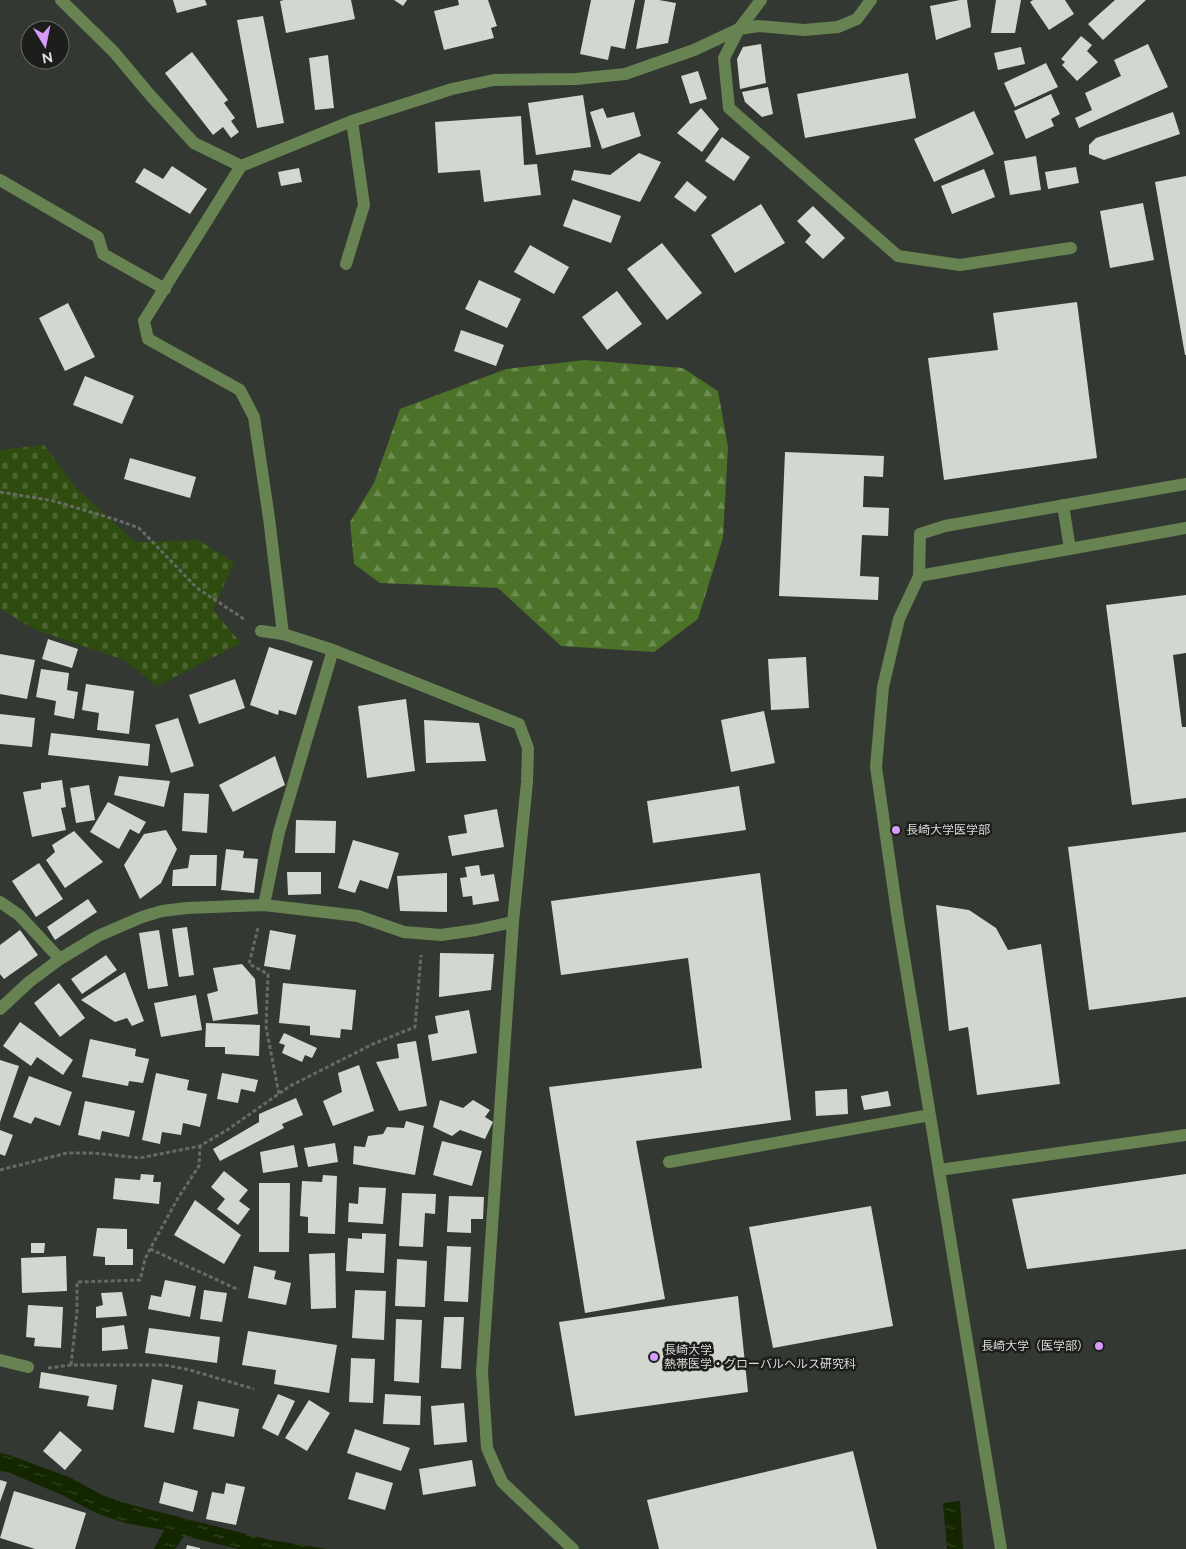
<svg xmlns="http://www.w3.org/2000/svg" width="1186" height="1549" font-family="Raleway,'Noto Sans JP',sans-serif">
	<defs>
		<pattern id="forest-firs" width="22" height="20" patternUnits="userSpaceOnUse" patternTransform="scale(1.25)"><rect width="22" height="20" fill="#4b7228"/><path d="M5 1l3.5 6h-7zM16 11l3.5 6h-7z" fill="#6d8c51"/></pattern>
		<pattern id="cemetery-stones" width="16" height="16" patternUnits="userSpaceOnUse" patternTransform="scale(1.25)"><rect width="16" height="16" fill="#2e4c0f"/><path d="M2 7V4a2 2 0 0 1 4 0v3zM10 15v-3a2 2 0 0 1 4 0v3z" fill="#4c6531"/></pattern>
		<pattern id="water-ripples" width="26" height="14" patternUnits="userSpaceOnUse" patternTransform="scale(1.25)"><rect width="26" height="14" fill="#132600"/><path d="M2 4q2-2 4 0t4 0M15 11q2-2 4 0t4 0" fill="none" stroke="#354525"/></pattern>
	</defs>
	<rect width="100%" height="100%" fill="#343832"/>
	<path fill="url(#forest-firs)" d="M585,360L683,368L718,391L728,447L723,538L698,619L654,652L561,646L498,588L380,583L354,564L350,522L374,483L400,409L506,369Z"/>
	<path fill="url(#cemetery-stones)" d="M44,445L76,488L135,542L198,540L234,562L213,610L241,643L157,686L124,660L36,630L0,609V450Z"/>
	<path fill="url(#water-ripples)" d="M0,1453L9,1455L69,1477L104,1496L132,1505L270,1540L328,1549H239L184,1536L175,1549H154L164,1530L125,1523L96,1513L62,1495L8,1472L0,1471Z
		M960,1501L963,1549H947L943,1503Z"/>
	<path fill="#d2d7cf" d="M173,0H205L207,5L177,13Z
		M284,0H351L355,19L286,33L280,1Z
		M394,0H407L403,6Z
		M458,0H488L497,26L491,28L494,38L444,50L434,11L459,5Z
		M591,0H635L625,49L611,46L608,60L580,54Z
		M645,0H659L676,3L668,43L636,49Z
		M960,0H967L971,27L936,40L930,6Z
		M996,0H1021L1015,33H991Z
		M1033,0H1065L1074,14L1049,30L1030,2Z
		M1115,0H1146L1103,40L1088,24Z
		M263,16L284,123L257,128L237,20Z
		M1081,36L1092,45L1087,51L1098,62L1077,81L1062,65L1065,62L1061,59Z
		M761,44L766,83L740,89L737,59L743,47Z
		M1148,44L1168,87L1079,128L1075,118L1092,110L1085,93L1121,76L1114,60Z
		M1021,47L1025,64L998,70L994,53Z
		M192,52L228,100L224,103L235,118L231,121L239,132L231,138L223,127L213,135L165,73Z
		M328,55L334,108L315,110L309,58Z
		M1046,63L1058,87L1015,107L1004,83Z
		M698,71L707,99L690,104L681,76Z
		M908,73L916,118L805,138L797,94Z
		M768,87L773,114L762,117L745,102L742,92Z
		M1051,94L1060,114L1051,119L1054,126L1026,139L1014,111Z
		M583,95L591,147L536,155L528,103Z
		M603,108L607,118L634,112L641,136L602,149L590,112Z
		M701,108L719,129L702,152L677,133Z
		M974,111L994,154L934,182L914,139Z
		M1173,112L1180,134L1104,160L1089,154V145L1096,138Z
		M521,116L524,165L537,164L541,195L484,202L480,170L438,173L435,122Z
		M722,137L750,157L734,181L705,161Z
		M639,153L661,162L640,202L571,180L574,170L610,175Z
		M1036,156L1041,190L1010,195L1004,161Z
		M172,166L207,189L190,214L135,182L144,168L163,179Z
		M1076,167L1079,183L1048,189L1045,172Z
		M299,168L302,182L281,186L278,172Z
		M984,169L995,197L952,214L941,186Z
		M1186,176V355H1185L1155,182Z
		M687,181L707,197L695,212L674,197Z
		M573,199L621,216L611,243L563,226Z
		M1143,203L1154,260L1110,268L1100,211Z
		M761,204L785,243L735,273L711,235Z
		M813,206L845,238L823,259L805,242L811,235L797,221Z
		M662,243L702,293L667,320L627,269Z
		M530,245L569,267L554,294L514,272Z
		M479,280L521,299L507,328L465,309Z
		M617,291L642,324L607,350L582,317Z
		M1077,302L1097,458L944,480L928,358L998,350L993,313Z
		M68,303L95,357L65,371L39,318Z
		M461,330L504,345L496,366L454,351Z
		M85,376L134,396L122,424L73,405Z
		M785,452L884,456L883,477L864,476L863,507L889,508L888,536L862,535L860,576L879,577L878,600L779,596Z
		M130,458L196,477L190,498L124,479Z
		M1186,595V653L1173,655L1182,727H1186V798L1132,805L1106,605Z
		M48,639L78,649L72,668L42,659Z
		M269,647L313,661L296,715L279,710L278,715L250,705Z
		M0,654L35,660L27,699L0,694Z
		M806,657L809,708L771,710L768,659Z
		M41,669L69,673L67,690L78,692L74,719L54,715L56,701L36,697Z
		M235,679L245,708L199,724L189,695Z
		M86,684L134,691L129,734L97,730L99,713L82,710Z
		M406,699L415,771L367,778L358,706Z
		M764,711L775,763L731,772L721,720Z
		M0,714L35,718L32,747L0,744Z
		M178,718L194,766L171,773L155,725Z
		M424,720L479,723L486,761L426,763Z
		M51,733L150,744L148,766L48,755Z
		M275,756L285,785L233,812L219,785Z
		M119,776L170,781L164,807L114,795Z
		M62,780L66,807L61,808L66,830L32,837L23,792L41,789V783Z
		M89,785L95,820L76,823L70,788Z
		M739,786L746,830L653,843L647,801Z
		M184,793L209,794L207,833L182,831Z
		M108,802L146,822L139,834L130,829L119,849L90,832Z
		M497,809L504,847L452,856L448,836L467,833L464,815Z
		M296,820L336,821L335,853H295Z
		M166,830L177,849L161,883L140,899L124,865L144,834Z
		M74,831L103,862L65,888L46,860L55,852L52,845Z
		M1186,832V997L1089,1010L1068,847Z
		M353,840L399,853L388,889L360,880L355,893L338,888Z
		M226,849L244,851L243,858L258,859L254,893L221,890Z
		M190,855H217L216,886H172L173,870L188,868Z
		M39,863L63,899L36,917L12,881Z
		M479,865L481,876L494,874L499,901L473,905L472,896L463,897L460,878L467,877L465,867Z
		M287,872H321V894L288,895Z
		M447,873V912L400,911L397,876Z
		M760,873L791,1120L636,1141L665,1299L585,1313L549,1087L702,1068L688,958L561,975L551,901Z
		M88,899L97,912L55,940L47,927Z
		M936,905L969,910L996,928L1008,950L1041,944L1060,1084L977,1095L968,1027L949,1031Z
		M187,927L194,975L179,977L172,929Z
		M20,930L38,955L4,979L0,974V945Z
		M159,930L168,986L148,989L139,933Z
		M270,930L296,935L290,970L264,966Z
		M440,953L494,954L491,990L439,997Z
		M106,955L117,970L82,994L71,979Z
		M242,964L255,979L258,1014L213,1021L207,994L218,991L213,968Z
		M125,972L144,1021L132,1026L127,1018L115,1022L81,1000Z
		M59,983L85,1018L60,1037L34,1003Z
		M283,983L356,990L352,1030L341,1029L340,1038L310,1035V1026L279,1023Z
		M196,995L202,1030L161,1037L154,1003Z
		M469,1010L477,1053L432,1061L428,1035L438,1033L435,1016Z
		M20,1022L73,1060L63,1075L37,1057L31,1066L3,1046Z
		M206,1023L260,1025L259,1056L225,1054V1047H205Z
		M284,1033L317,1048L312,1058L305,1055L302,1062L282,1053L285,1045L279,1043Z
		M90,1039L136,1049L135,1056L149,1059L143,1083L129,1081L128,1086L82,1077Z
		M416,1041L427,1106L399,1111L376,1062L399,1058L397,1044Z
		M0,1060L19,1066L0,1122Z
		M359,1065L374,1111L333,1126L323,1101L342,1092L338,1073Z
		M156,1073L189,1080L187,1090L207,1094L200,1127L183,1123L181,1135L162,1132L160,1144L142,1140Z
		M222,1073L258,1080L255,1092L241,1089L238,1103L217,1099Z
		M29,1076L72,1092L60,1126L35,1117L31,1124L13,1117Z
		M847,1089L848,1114L816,1116L815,1091Z
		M888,1091L891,1106L864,1110L861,1096Z
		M296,1098L303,1115L282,1124L284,1128L220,1161L213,1149L259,1122V1114Z
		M440,1100L463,1108L473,1100L490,1110L485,1117L493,1122L485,1139L460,1130L452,1136L433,1127Z
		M85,1101L135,1111L129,1137L102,1131L100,1140L78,1135Z
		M406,1121L424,1126L415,1175L353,1164L354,1146L365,1147L368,1136L383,1134L387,1127L404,1128Z
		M0,1130L13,1135L5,1156L0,1154Z
		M442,1141L482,1151L472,1186L433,1175Z
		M335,1143L338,1162L308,1167L304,1148Z
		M294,1145L298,1167L263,1173L260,1152Z
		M224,1171L248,1190L239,1201L250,1209L238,1225L217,1209L225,1199L211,1187Z
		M141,1174L154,1175L153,1182H161L159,1204L113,1199L115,1178L140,1180Z
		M1186,1174V1249L1027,1269L1012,1199Z
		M323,1175L337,1176L335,1234L308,1233V1217L300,1216L302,1181L322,1182Z
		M259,1183H290L289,1252H259Z
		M359,1187L386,1188L383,1224L348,1222L349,1203L358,1204Z
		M402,1193L436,1194L435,1214L425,1213L423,1247L399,1246Z
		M449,1196L484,1197L483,1219H471V1233L447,1232Z
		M195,1200L241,1235L224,1264L174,1235Z
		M871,1206L893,1326L773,1348L749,1227Z
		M97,1228L127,1229V1249H133V1265H105V1257L93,1256Z
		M362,1233L386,1234L384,1273L346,1271L348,1238L362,1239Z
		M31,1243H45L44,1253H31Z
		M447,1246L471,1247L468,1302L444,1301Z
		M335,1253L336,1308L311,1309L309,1254Z
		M66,1256L67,1291L22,1293L21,1258Z
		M397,1259L427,1261L425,1307L395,1306Z
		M254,1266L276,1271L274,1279L291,1283L286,1305L248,1298Z
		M165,1280L196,1286L190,1317L148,1309L151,1295L161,1297Z
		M204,1290L227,1293L222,1322L200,1319Z
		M355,1290L386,1291L384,1340L352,1338Z
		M122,1292L127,1316L96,1318V1307L103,1305L101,1293Z
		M738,1296L748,1392L575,1416L559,1322Z
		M28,1305L63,1307L61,1348L34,1346L35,1338L26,1337Z
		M444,1317H464L461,1369L441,1368Z
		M396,1319L422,1320L419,1383L394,1381Z
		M124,1325L128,1349L102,1351V1328Z
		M149,1328L220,1337L217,1363L145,1353Z
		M248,1331L337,1345L329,1393L274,1384L276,1370L242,1365Z
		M351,1358L375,1359L373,1403L349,1402Z
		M41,1372L117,1385L113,1410L87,1406L89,1396L39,1388Z
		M152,1379L183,1385L174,1433L144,1427Z
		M278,1394L295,1401L278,1436L262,1428Z
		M385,1394L421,1396L420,1425L383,1424Z
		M309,1400L330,1413L307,1451L285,1438Z
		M198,1401L239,1409L234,1437L193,1429Z
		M464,1403L467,1442L434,1445L431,1406Z
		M355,1429L410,1448L401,1471L347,1453Z
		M60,1431L82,1450L65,1470L43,1451Z
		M853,1451L877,1549H659L647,1500Z
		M472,1460L476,1486L423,1495L419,1469Z
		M356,1472L393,1483L385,1510L348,1499Z
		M0,1480L7,1482L0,1502Z
		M164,1482L198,1491L193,1512L159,1503Z
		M226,1483L245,1487L236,1525L206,1519L212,1492L224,1494Z
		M14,1491L86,1513L75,1549H35L0,1538Z
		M187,1545L200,1548V1549H186Z"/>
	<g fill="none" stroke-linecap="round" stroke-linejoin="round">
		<path stroke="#676a65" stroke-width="3" stroke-dasharray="4 2.5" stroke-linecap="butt" d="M0,492L54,501L117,520L139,528L197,588L244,619
			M258,928L249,964L268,974L266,1027L279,1094
			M0,1170L67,1153H94L140,1158L200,1146L227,1130L290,1086L373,1044L415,1027L421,955
			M150,1249L239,1290
			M71,1365L77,1312V1282L140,1280L145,1259L150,1249L178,1198L199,1166L200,1146
			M48,1368L71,1365H165L190,1370L254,1389"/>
		<path stroke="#678352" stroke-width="12" d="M61,0L114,52L150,95L194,143L241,166L352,121L452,89L494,80L576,79L625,74L694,50L739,29L758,26L804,30L838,27L857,19L871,0
			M761,0L739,29L724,58L729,108L898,256L960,265L1071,248
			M241,166L144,321L148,339L240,390L254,417L269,518L283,634
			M0,180L98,237L103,254L165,289
			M346,264L364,205L352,121
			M1063,505L1070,549
			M919,576L920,534L945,526L1186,484
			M261,631L283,634L333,650L519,724L528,748L527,782L513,922L482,1372L487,1448L502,1482L573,1549
			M0,902L19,915L60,959
			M264,905L279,832L333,650
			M0,1009L29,982L60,959L98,936L142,917L162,911L187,908L264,905L358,916L404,932L441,935L476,930L513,922
			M669,1162L930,1115
			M939,1170L1186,1135
			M0,1360L28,1367
			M1001,1549L898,920L876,767L883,687L899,619L919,576L1186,528"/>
	</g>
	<g fill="#d79bf9" stroke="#1d1e1c" stroke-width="2">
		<circle cx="896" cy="830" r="5"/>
		<circle cx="1099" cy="1346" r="5"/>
		<circle cx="654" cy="1357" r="5"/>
	</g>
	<g text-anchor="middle" stroke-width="5" stroke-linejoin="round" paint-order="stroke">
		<g font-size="12" fill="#daddd9" stroke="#1d1e1c" text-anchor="start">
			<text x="906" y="834">長崎大学医学部</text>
			<text x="1089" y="1350" text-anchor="end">長崎大学（医学部）</text>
			<text x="664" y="1354">長崎大学<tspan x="664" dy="14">熱帯医学・グローバルヘルス研究科</tspan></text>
		</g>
	</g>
	<g transform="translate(45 45) rotate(170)"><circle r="24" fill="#1d1e1c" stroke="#696a68"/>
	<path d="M0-4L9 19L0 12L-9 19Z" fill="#d79bf9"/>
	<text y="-8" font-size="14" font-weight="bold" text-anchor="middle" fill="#daddd9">N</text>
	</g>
</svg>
